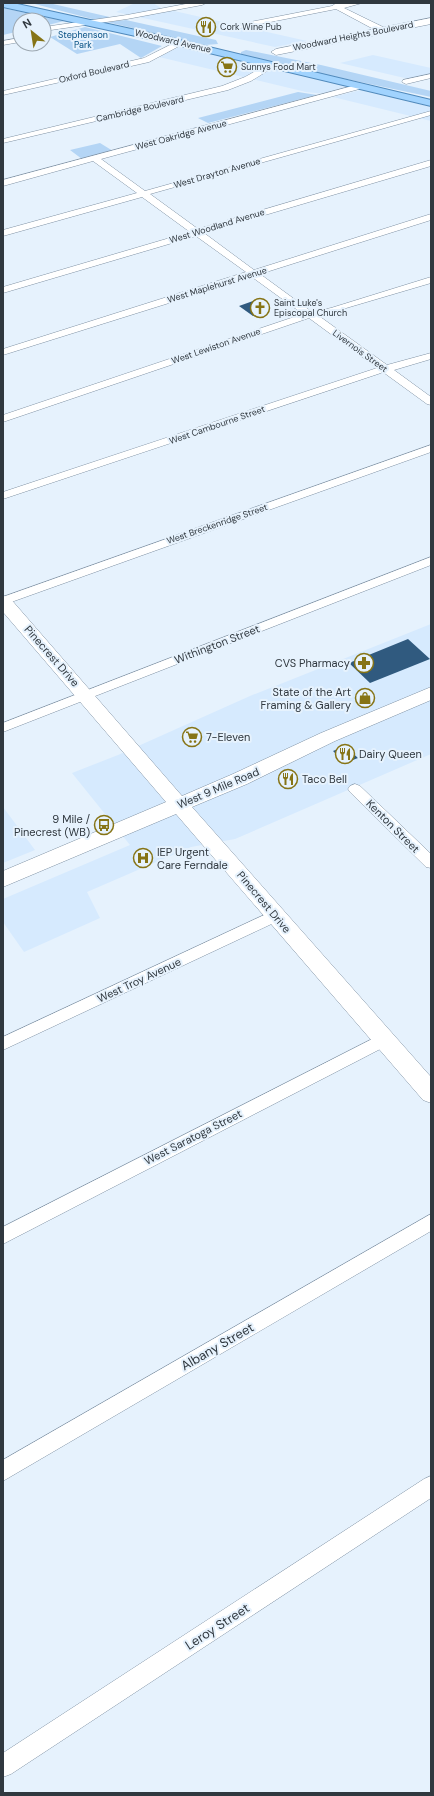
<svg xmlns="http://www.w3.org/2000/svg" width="434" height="1796" font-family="'DM Sans',sans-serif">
	<rect width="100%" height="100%" fill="#e6f2fd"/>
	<path fill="#d6eafe" d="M135,3H153L161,8L307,41L275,47L116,12Z
		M179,47L347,86V89L325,94L306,92L159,57Z
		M373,55L431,68V74L409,79L340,63Z
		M361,90L431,107V121L333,97Z
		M431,624V754L235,839L191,847L87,892L100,918L24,952L3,922V899L130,845L72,773L118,755L250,696Z
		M3,807L35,850L3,863Z"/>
	<path fill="#b4d5f5" d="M31,3L53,4L114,18L96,20Z
		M3,8L64,21L44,26V20H20V31L3,35Z
		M126,20L216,40L218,44L205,45L107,22Z
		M85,27L162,46L141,58L120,44L77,54L50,37Z
		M246,50L321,65L431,91V97L332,76L241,54V52Z
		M298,92L317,95L208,123L198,118Z
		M100,143L113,151L82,159L70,150Z"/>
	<path fill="#305a7f" d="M253,301L256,302L269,311L253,316L239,306Z
		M408,639L430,659L370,683L349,663Z
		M345,746L358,758L345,763L333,751Z"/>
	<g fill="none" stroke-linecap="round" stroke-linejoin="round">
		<g stroke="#8092a4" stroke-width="1">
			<path id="street" d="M191,3H206L202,5L127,19L44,31V27L127,15Z
				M347,3H362L344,8L385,28V32H379L336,9L240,28L236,26L240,24L332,6L335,4Z
				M20,38V42L3,45V41Z
				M178,41H181L185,43L149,62L3,95V91L144,58Z
				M270,63H273L277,65L251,81L228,90L3,143V139L222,86L245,77Z
				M431,74V78L406,84L402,82L403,80Z
				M360,84L364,86L363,88L101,159L145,191L431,111V115L150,194L198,229L431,160V166L204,233L254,270L431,214V220L260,274L312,312L331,308L431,277V283L319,316L387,365L431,353V359L394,370L431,397V405L427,404L383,372L378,374L3,499V492L377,368L309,318L3,422V415L303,314L252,277L3,355V349L246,272L196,236L3,293V287L190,232L142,197L3,236V230L137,193L93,161L3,186V180Z
				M431,445V452L3,605V597Z
				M431,557V565L3,732V723Z
				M355,784L360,786L431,854V868L426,867L350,792L348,789L350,786Z
				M275,910L280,912L283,916L280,920L3,1050V1037Z
				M384,1033L390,1034L392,1039L390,1044L3,1244V1227Z
				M431,1214V1231L3,1481V1460Z
				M431,1476V1498L11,1774L3,1777V1753L424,1479Z"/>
		</g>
		<g stroke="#8092a4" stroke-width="1">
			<path id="secondary" d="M431,18V24L276,55L271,52L276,49Z
				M3,596L9,597L182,796L233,774L321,733L431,687V700L335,741L247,784L192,807L431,1077V1103L423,1100L176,814L3,887V871L166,802L3,612Z"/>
		</g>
		<g stroke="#5089bb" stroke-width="2">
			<path id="primary" d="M3,3H13L163,36L431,100V106L163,42L3,7Z"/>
		</g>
		<use href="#street" fill="#fff" fill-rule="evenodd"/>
		<use href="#secondary" fill="#fff" fill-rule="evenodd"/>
		<use href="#primary" fill="#a1d3fe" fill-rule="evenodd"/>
	</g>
	<defs>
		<g id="restaurant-ring" transform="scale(1)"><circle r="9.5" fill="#e6f2fd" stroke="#867416" stroke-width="1.5"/><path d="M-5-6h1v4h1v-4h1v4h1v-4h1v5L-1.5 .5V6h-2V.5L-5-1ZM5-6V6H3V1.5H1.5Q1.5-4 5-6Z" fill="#867416"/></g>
		<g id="supermarket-ring" transform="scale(1)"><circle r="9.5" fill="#e6f2fd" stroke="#867416" stroke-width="1.5"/><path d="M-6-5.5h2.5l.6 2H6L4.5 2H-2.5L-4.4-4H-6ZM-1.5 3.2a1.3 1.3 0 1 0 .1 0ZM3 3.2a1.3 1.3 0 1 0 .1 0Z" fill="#867416"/></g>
		<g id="church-ring" transform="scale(1)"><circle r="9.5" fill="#e6f2fd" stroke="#867416" stroke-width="1.5"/><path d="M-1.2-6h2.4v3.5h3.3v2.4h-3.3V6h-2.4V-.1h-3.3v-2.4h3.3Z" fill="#867416"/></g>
		<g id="pharmacy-ring" transform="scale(1)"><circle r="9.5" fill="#e6f2fd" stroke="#867416" stroke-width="1.5"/><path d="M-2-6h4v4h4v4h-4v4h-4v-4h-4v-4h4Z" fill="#867416"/></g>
		<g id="shop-ring" transform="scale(1)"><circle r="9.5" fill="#e6f2fd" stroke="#867416" stroke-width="1.5"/><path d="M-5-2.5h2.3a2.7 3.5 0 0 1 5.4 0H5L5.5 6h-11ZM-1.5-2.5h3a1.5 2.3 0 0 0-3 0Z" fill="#867416"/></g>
		<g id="bus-ring" transform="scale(1)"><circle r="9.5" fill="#e6f2fd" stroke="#867416" stroke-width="1.5"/><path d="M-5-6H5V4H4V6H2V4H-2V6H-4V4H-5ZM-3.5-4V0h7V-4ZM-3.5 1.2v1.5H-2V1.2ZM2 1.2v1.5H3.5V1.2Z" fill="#867416"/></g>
		<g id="hospital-ring" transform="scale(1)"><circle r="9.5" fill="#e6f2fd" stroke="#867416" stroke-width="1.5"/><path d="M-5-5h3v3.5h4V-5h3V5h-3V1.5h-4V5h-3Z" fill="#867416"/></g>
	</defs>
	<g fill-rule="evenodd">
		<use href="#restaurant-ring" x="206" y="27"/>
		<use href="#supermarket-ring" x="227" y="67"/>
		<use href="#church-ring" x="260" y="308"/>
		<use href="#pharmacy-ring" x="364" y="663"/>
		<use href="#shop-ring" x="365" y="698"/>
		<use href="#supermarket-ring" x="192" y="737"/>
		<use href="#restaurant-ring" x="345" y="754"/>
		<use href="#restaurant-ring" x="288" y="779"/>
		<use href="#bus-ring" x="104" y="825"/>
		<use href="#hospital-ring" x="143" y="858"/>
	</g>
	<g text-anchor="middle" stroke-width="4" stroke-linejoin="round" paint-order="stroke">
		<g font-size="9" fill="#30383f" stroke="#e6f2fd" text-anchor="start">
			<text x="220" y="30">Cork Wine Pub</text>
			<text x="241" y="70">Sunnys Food Mart</text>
			<text x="274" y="306">Saint Luke's<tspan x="274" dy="10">Episcopal Church</tspan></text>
		</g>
		<g font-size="9" fill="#054f83" stroke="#e6f2fd">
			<text x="83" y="38">Stephenson<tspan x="83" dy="10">Park</tspan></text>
		</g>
		<g font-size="9" fill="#30383f" stroke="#e6f2fd">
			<text transform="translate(353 36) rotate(-11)" y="3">Woodward Heights Boulevard</text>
			<text transform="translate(173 41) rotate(13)" y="3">Woodward Avenue</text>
			<text transform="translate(94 72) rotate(-13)" y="3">Oxford Boulevard</text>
			<text transform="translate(140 109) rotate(-13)" y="3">Cambridge Boulevard</text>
			<text transform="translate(181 135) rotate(-15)" y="3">West Oakridge Avenue</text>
			<text transform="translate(217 173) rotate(-16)" y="3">West Drayton Avenue</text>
			<text transform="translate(217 226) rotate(-17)" y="3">West Woodland Avenue</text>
			<text transform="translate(217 285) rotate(-17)" y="3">West Maplehurst Avenue</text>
			<text transform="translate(216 346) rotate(-19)" y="3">West Lewiston Avenue</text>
			<text transform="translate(360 351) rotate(36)" y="3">Livernois Street</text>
			<text transform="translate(217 425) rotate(-19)" y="3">West Cambourne Street</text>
			<text transform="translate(217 524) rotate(-19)" y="3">West Breckenridge Street</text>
		</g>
		<g font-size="11" fill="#30383f" stroke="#e6f2fd">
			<text transform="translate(217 644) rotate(-21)" y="4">Withington Street</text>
			<text transform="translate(52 656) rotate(49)" y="4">Pinecrest Drive</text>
			<text transform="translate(218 788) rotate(-23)" y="4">West 9 Mile Road</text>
			<text transform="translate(393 826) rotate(45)" y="4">Kenton Street</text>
			<text transform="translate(264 902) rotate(50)" y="4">Pinecrest Drive</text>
			<text transform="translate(139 980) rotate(-25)" y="4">West Troy Avenue</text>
			<text transform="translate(193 1137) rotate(-27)" y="4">West Saratoga Street</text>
		</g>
		<g font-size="11" fill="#30383f" stroke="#e6f2fd" text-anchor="start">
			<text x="350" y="667" text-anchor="end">CVS Pharmacy</text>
			<text x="351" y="696" text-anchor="end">State of the Art<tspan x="351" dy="13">Framing &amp; Gallery</tspan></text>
			<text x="206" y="741">7-Eleven</text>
			<text x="359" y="758">Dairy Queen</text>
			<text x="302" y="783">Taco Bell</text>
			<text x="90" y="823" text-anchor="end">9 Mile /<tspan x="90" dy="13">Pinecrest (WB)</tspan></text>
			<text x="157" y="856">IEP Urgent<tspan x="157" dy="13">Care Ferndale</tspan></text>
		</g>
		<g font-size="13" fill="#30383f" stroke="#e6f2fd">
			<text transform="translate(217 1346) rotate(-30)" y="5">Albany Street</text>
			<text transform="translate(217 1626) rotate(-33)" y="5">Leroy Street</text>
		</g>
	</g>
	<rect width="434" height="1796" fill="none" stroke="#30383f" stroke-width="8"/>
	<g transform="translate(32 32) rotate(330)"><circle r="19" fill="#e6f2fd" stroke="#9da8b1"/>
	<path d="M0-3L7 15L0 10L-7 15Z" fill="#867416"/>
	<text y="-6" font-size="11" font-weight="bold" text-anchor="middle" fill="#30383f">N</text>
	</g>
</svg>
